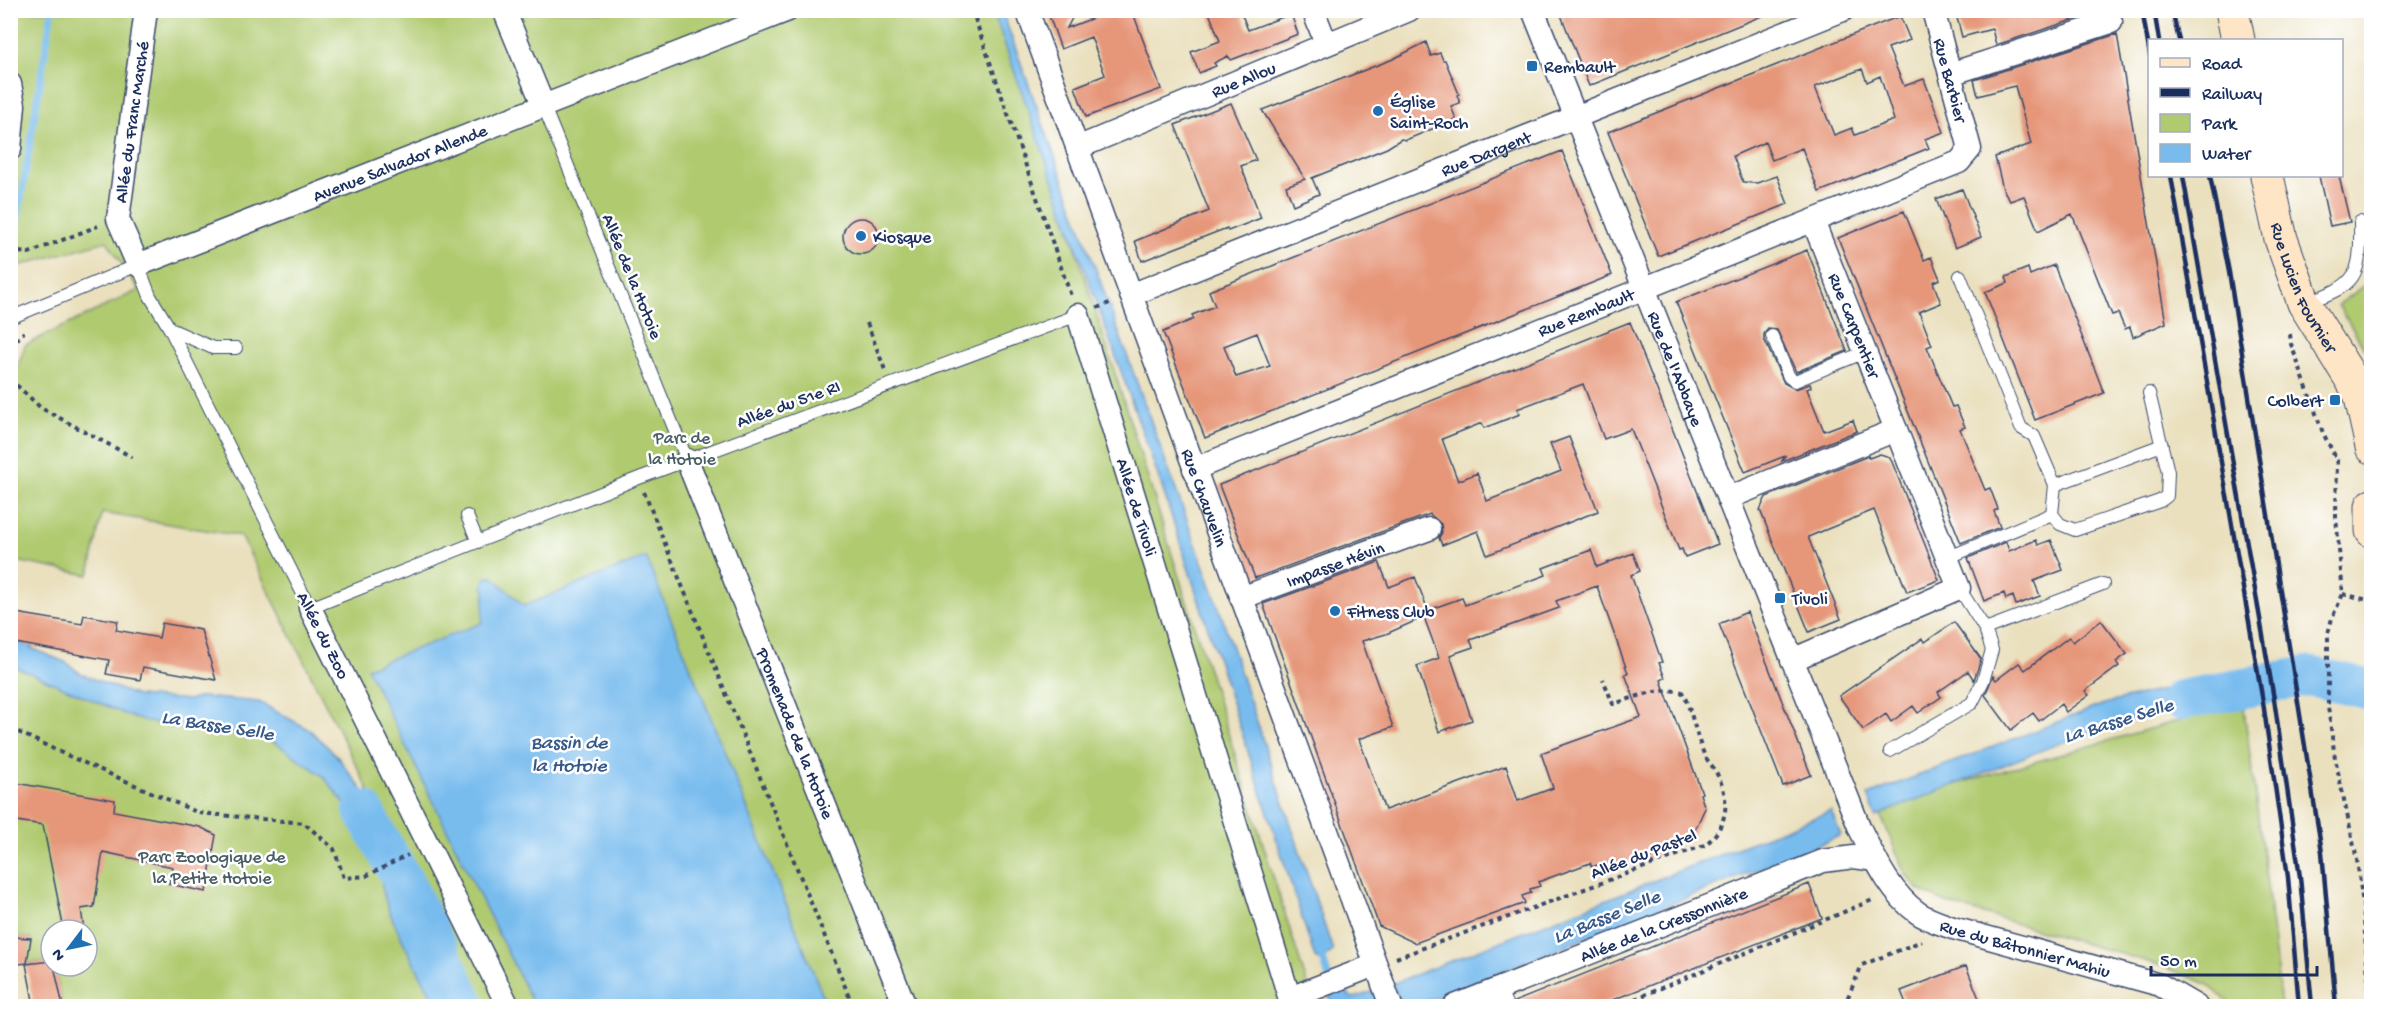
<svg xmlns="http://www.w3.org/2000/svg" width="2382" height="1017" font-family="'Gochi Hand',sans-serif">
	<rect width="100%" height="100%" fill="#fff"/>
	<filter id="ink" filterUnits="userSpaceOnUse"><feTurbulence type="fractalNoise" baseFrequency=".0167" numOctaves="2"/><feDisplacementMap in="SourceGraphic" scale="12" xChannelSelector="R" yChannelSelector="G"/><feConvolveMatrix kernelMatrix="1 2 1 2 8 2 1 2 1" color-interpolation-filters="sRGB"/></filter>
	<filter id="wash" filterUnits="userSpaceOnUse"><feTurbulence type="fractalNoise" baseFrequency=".008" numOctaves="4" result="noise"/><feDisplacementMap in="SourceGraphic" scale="24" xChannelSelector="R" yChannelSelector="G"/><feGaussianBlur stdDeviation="1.35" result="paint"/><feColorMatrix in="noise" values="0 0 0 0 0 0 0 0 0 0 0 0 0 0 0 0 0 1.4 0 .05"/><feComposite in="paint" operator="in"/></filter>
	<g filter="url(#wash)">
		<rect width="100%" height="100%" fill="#eae0be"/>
		<path fill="#b0ca70" stroke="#667c67" stroke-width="1.5" d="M11,11H1001L1314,1006H477L241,536L102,513L89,575L11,560V387L25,345L139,290L107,241L11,268L10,173L21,91L11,63Z
			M2371,276V359L2338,305L2368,283Z
			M11,664L208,722L279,739L325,772L340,794L445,1006H63L54,966H87V930H51V961L26,963L31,938L11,937Z
			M2243,702L2269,900L2281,1006H2233L2207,984L2162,966L1946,903L1919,890L1905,873L1877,807Z"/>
		<path fill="#78bcee" stroke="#4a76a6" stroke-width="1.5" d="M993,11H1002L1220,611L1333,951L1320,961L1315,958L1162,487Z
			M646,557L827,1006H534L367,668L482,623L485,591L483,586L486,578L492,576L524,606Z
			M11,642L32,646L31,648L67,663L81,674L137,696L189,700L202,697L259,702L310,730L337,756L361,788L402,852L379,867L374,866L344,803L323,776L277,744L264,738L249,735L185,730L134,718L11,665Z
			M2233,673L2236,697C2149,707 2063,741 1982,774C1947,788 1911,801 1876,817L1868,795L2104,704Z
			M1831,811L1841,835L1826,842L1415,1006H1401L1392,984Z
			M408,863L479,1006H437C425,981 375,899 382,875Z
			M1347,990L1349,996L1354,998L1374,991L1380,1006H1331L1330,997Z"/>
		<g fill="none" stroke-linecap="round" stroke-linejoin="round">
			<path stroke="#78bcee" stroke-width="7" d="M15,235L52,10
				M1320,950L1338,1006"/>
			<path stroke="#78bcee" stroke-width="40" d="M2181,700L2308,676L2348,684L2372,691
				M363,810L405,884L466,1006"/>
		</g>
		<g id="blocks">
			<path fill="#e6977a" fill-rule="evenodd" d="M1047,10H1076L1067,28L1114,10H1132L1161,89L1086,117L1075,87L1105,75L1091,37L1061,49Z
				M1208,10H1240L1248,30L1291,14L1298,34L1231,60L1228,56L1214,63L1216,66L1199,73L1191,52L1220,41Z
				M1559,10H1774V11L1589,86Z
				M1955,10H2103L1996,45L1992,29L1962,37Z
				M1900,16L1910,40L1888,48L1904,86L1924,79L1944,132L1925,139L1929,148L1819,192L1802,148L1772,160L1765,142L1733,156L1743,182L1757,183L1777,176L1788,204L1658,256L1608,132ZM1862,69L1867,82L1880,76L1894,120L1855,135L1852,128L1834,135L1815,87Z
				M2117,34L2166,323L2133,337L2130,327L2125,329L2118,313L2112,315L2072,214L2038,231L2024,196L2010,201L2003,189L1995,157L2031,144L2015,86L1978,96L1974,80Z
				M1426,42L1431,56L1440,53L1443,60H1445L1459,94L1457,95L1460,103L1451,106L1456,119L1406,140L1401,139L1387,148L1312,178L1319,194L1293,205L1286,186L1305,179L1262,110L1393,59Z
				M1231,103L1256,160L1241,166L1261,218L1228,231L1227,228L1142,261L1135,241L1209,211L1175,125Z
				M1562,151L1612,275L1205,438L1163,332L1194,319L1192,315L1215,306L1209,291ZM1257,333L1270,366L1236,377L1224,346Z
				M2319,176H2339L2350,222L2330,226Z
				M1962,189L1981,237L1955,248L1936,199Z
				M1904,211L1924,260L1931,257L1940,279L1933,282L1941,303L1919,312L1932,345L1927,347L1952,407L1956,406L1965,427L1960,429L1985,490L1990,488L1998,509L1994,511L2000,527L1961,543L1838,238Z
				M843 236a18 18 0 1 1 36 0a18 18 0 1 1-36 0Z
				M1807,250L1847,351L1796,372L1777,330L1768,329L1764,334V339L1784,383L1795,389L1810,384L1811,387L1807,389L1824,431L1853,420L1857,431L1782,461L1785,456L1745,472L1676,302Z
				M2054,265L2104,393L2035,420L1985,292L2008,283L2006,277L2028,268L2030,275Z
				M1630,322L1718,544L1685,557L1682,549L1679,550L1631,429L1604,439L1583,384L1517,409L1520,414L1484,428L1482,423L1442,439L1458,481L1477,473L1487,501L1561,471L1550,444L1569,437L1598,511L1487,555L1478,531L1442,545L1439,538L1442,532L1441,524L1430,514L1255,578L1219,485Z
				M1880,454L1890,457L1939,580L1907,592L1874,510L1808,537L1841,619L1809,632L1760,510L1766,497L1868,456L1869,458Z
				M2036,540L2038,545L2051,540L2063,570L2034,581L2040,596L2016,605L2013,596L2006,599L2004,593L1984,601L1968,558L2006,542L2009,551Z
				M1591,550L1597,567L1633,553L1640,571L1631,575L1662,662L1659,663L1665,678L1661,680L1702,793L1700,794L1705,808L1690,841L1675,846L1676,848L1614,871L1611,864L1603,867L1602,863L1592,867L1590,863L1538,882L1540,886L1530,889L1531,893L1522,896L1525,903L1415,943L1379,926L1263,604L1379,562L1389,587L1415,577L1428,610L1462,598L1465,605L1546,575L1543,568ZM1597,586L1628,673L1625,674L1641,717L1541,753L1553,788L1518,801L1506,766L1385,810L1359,739L1393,727L1362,641L1386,634L1424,617L1439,658L1417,666L1439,732L1472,720L1450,655L1473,647L1470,640L1559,608L1556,601Z
				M10,612L82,624L84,615L118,621L116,630L159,638L162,623L201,630L216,680L143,667L140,680L106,674L109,660L10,642Z
				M1747,612L1811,775L1783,786L1719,624Z
				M2101,620L2127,654L2116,662L2119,666L2085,691L2089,695L2066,712L2061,704L2039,721L2033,713L2011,730L1985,695L1993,676L1996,680L2019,663L2025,670L2069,637L2073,642Z
				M1954,622L1981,659L1974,680L1968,671L1938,692L1941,697L1918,713L1913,706L1891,722L1886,714L1863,730L1839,696L1922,639L1925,642Z
				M10,782L115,800L114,811L200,827L216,835L206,892L169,884L173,867L103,852L94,907L81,909L84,930H64L43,825L10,820Z
				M1809,884L1822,918L1597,1006H1515L1514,1002Z
				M10,937L31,938L27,963L10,965Z
				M51,961V966H54L63,1006H34L26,964Z
				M1966,966L1982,1006H1907L1901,991Z"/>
		</g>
	</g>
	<g filter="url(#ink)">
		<use href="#blocks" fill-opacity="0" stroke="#3a4a6c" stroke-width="1.5"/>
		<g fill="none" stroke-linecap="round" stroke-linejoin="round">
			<g stroke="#3a4a6c" stroke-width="14">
				<path id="lane" d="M544,107L687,460
					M1960,276L2021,428L2034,436L2055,485
					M2304,303C2358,285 2361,277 2360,222
					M10,318L138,265L150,296L170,329L310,608L639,478L1078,315
					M170,329L213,348H236
					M1772,336L1789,377L1795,381L1865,352
					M2052,514L2055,485L2162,445
					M467,516L478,542
					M1947,558L2052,514L2060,524L2075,530L2160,501L2167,496L2168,472L2149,393
					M1985,629L2103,584
					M1890,751L1972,703L1983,681L1992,650L1985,629L1959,588
					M1499,988L1507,1006"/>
			</g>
			<g stroke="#3a4a6c" stroke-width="25">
				<g id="street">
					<path id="s1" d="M146,10L118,219L138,265L788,10"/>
					<path d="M504,10L544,107"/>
					<path id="s2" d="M1027,10L1391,1006"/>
					<path d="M1313,10L1326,43"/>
					<path id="s3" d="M1533,10L1860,829C1875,859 1890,893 1918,913C1928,920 1942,924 1953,928L2160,985L2196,1006"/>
					<path d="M1950,74L2111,22"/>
					<path d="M10,84L14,105L10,149"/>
					<path id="s4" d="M1077,148L1409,10"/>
					<path id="s5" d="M1131,295L1843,10"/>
					<path id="s6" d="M1078,315L1292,1006"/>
					<path id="s7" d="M687,460L905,1006"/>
					<path id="s8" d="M1194,469L1959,162L1970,149L1933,10"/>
					<path d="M1728,498L1896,430"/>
					<path id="s9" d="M1241,598L1429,529"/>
					<path d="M310,608L508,1006"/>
					<path d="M1792,660L1959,588L1813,221"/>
					<path d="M1290,998L1375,965"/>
					<path id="s10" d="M1455,1006L1823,861L1854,857L1876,860"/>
				</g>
			</g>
			<g stroke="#3a4a6c" stroke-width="35">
				<g id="secondary">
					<path d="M2232,10L2238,40"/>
					<path id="s11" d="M2267,176L2281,239L2304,303L2360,393L2372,406"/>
					<path d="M2360,393L2372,447"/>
					<path d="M2372,506V531"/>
				</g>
			</g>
			<path stroke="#3a4a6c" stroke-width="4" stroke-dasharray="4.5 4.5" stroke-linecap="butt" d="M972,10L1071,296
				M807,17L823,10
				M10,251L29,253L98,226
				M1097,308L1112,302
				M867,323L885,370
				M2290,334L2291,344L2323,433L2337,460L2336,517L2343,594L2332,618L2328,634V707L2335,758L2357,860L2363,905L2370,1006
				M10,347L24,332
				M10,379L41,408L132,457
				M644,492L853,1006
				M2343,594L2372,601
				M10,728L64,754L199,813L304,823L334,849L344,878L366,876L408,855
				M1396,958L1705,845C1728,826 1731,800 1717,774C1714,767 1707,761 1704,754C1695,734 1693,712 1682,692C1661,686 1634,698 1613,704L1603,679
				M1618,1006L1875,899
				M1844,1006L1862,965L1922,941"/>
			<use href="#lane" stroke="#fff" stroke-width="12"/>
			<use href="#street" stroke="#fff" stroke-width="22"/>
			<use href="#secondary" stroke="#fde5c5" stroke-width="33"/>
			<path stroke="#1b2f5e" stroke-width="4.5" d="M2142,10L2150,55
				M2154,10L2159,40
				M2172,10L2179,40
				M2171,176L2263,702L2288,877L2299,1006
				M2183,176L2274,699L2300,877L2312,1006
				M2210,176L2229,272L2322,852L2336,1006"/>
		</g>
	</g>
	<g fill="#1f6fb2" stroke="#fff" stroke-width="2">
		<rect x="1526" y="60" width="12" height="12" rx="3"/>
		<circle cx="1378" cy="111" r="6"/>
		<circle cx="861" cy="236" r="6"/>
		<rect x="2329" y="394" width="12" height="12" rx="3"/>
		<rect x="1774" y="592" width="12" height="12" rx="3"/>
		<circle cx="1335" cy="611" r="6"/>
	</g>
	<g text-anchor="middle" stroke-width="5" stroke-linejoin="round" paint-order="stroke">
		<g font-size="18" fill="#1b2f5e" stroke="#fff" text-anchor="start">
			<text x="1544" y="72">Rembault</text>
			<text x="1390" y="107">Église<tspan x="1390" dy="21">Saint-Roch</tspan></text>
			<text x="873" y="242">Kiosque</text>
			<text x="2323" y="406" text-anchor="end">Colbert</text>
			<text x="1792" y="604">Tivoli</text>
			<text x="1347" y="617">Fitness Club</text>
		</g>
		<g font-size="18" fill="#1b2f5e" stroke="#fff">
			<text dy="6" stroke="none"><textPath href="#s4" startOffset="180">Rue Allou</textPath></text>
			<text transform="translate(1951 80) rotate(75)" y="6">Rue Barbier</text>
			<text transform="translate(131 122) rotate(-82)" y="6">Allée du Franc Marché</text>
			<text dy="6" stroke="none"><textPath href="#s5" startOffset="382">Rue Dargent</textPath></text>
			<text dy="6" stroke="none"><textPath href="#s1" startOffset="542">Avenue Salvador Allende</textPath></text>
			<text transform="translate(633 276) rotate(68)" y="6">Allée de la Hotoie</text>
			<text dy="6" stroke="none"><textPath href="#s11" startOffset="118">Rue Lucien Fournier</textPath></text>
			<text dy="6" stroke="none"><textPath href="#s8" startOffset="422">Rue Rembault</textPath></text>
			<text transform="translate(1855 325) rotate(68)" y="6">Rue Carpentier</text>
			<text dy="6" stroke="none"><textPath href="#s3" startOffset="386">Rue de l'Abbaye</textPath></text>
			<text transform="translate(788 403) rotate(-20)" y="6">Allée du 51e RI</text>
			<text dy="6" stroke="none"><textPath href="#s2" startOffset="519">Rue Chauvelin</textPath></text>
			<text dy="6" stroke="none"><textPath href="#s6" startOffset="201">Allée de Tivoli</textPath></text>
			<text dy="6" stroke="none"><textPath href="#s9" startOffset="100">Impasse Hévin</textPath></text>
			<text transform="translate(324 635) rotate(63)" y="6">Allée du Zoo</text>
			<text dy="6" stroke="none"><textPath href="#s7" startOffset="294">Promenade de la Hotoie</textPath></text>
			<text transform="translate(1643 853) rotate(-21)" y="6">Allée du Pastel</text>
			<text dy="6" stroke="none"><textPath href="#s10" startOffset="224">Allée de la Cressonnière</textPath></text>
			<text dy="6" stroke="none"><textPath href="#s3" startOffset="1098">Rue du Bâtonnier Mahiu</textPath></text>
		</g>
		<g font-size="18" fill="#485e63" stroke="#fff">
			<text x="682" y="443">Parc de<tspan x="682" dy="21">la Hotoie</tspan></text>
			<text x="212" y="862">Parc Zoologique de<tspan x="212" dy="21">la Petite Hotoie</tspan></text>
		</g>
		<g font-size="20" font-style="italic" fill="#375989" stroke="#fff">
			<text transform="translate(2118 719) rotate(-17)" y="7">La Basse Selle</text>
			<text transform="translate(218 724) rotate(9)" y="7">La Basse Selle</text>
			<text x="569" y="748">Bassin de<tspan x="569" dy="23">la Hotoie</tspan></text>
			<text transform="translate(1606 915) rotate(-22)" y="7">La Basse Selle</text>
		</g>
	</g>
	<rect width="2382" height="1017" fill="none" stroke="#fff" stroke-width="36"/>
	<rect x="2148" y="39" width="195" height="138" fill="#ffffff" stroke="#a4acbf" stroke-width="1.5"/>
	<rect x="2160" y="58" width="30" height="9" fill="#fde5c5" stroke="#a4acbf" stroke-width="1.5"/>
	<text x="2202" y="69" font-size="18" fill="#1b2f5e">Road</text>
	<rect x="2160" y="88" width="30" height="9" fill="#1b2f5e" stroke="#a4acbf" stroke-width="1.5"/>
	<text x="2202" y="99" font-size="18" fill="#1b2f5e">Railway</text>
	<rect x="2160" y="114" width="30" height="18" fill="#b0ca70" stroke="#a4acbf" stroke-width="1.5"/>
	<text x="2202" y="129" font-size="18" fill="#1b2f5e">Park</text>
	<rect x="2160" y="144" width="30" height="18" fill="#78bcee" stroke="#a4acbf" stroke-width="1.5"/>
	<text x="2202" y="159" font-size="18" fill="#1b2f5e">Water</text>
	<g transform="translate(69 948) rotate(238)"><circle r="28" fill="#ffffff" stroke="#a4acbf" stroke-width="1.5"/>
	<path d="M0-4.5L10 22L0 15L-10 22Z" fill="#1f6fb2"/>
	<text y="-9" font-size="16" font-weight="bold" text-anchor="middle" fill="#1b2f5e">N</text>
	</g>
	<path d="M2151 966v9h166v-9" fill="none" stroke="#1b2f5e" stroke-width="3"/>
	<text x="2160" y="966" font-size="18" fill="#1b2f5e" stroke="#ffffff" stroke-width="4.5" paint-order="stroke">50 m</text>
</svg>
